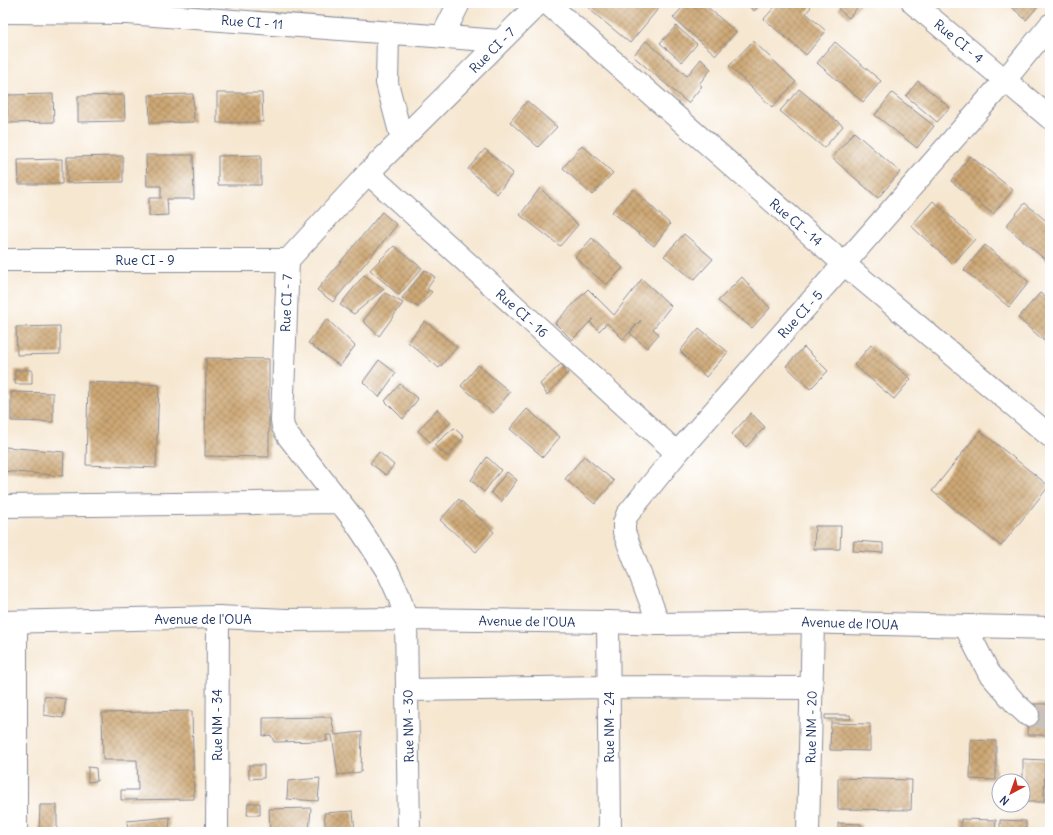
<svg xmlns="http://www.w3.org/2000/svg" width="1053" height="835" font-family="Delius,sans-serif">
	<defs>
		<pattern id="building-cross-hatch" width="8" height="8" patternUnits="userSpaceOnUse"><rect width="8" height="8" fill="#cda774"/><path d="M0 0l8 8M0 8l8-8" fill="none" stroke="#a68862"/></pattern>
	</defs>
	<rect width="100%" height="100%" fill="#fff"/>
	<filter id="ink" filterUnits="userSpaceOnUse"><feTurbulence type="fractalNoise" baseFrequency=".025" numOctaves="2"/><feDisplacementMap in="SourceGraphic" scale="8" xChannelSelector="R" yChannelSelector="G"/><feConvolveMatrix kernelMatrix="1 2 1 2 8 2 1 2 1" color-interpolation-filters="sRGB"/></filter>
	<filter id="wash" filterUnits="userSpaceOnUse"><feTurbulence type="fractalNoise" baseFrequency=".012" numOctaves="4" result="noise"/><feDisplacementMap in="SourceGraphic" scale="16" xChannelSelector="R" yChannelSelector="G"/><feGaussianBlur stdDeviation="0.9" result="paint"/><feColorMatrix in="noise" values="0 0 0 0 0 0 0 0 0 0 0 0 0 0 0 0 0 1.4 0 .05"/><feComposite in="paint" operator="in"/></filter>
	<g filter="url(#wash)">
		<rect width="100%" height="100%" fill="#f6e7d1"/>
		<g id="blocks">
			<path fill="url(#building-cross-hatch)" d="M593,3H663L630,43L589,9Z
				M686,3H703L736,32L716,55L673,18Z
				M745,3H761L754,11Z
				M778,3H807L811,7L806,13L826,31L806,55L764,19Z
				M838,3H861L849,18L838,9L841,5Z
				M1007,3H1041L1026,20Z
				M676,26L697,44L682,62L660,43Z
				M646,41L687,76L701,59L711,69L699,84L702,86L688,103L633,56Z
				M753,41L796,82L772,107L729,66Z
				M835,42L881,81L863,102L817,63Z
				M918,81L950,108L937,122L906,96Z
				M799,89L843,126L824,148L780,111Z
				M217,93H262L263,122L217,123Z
				M892,93L934,126L917,148L875,115Z
				M53,94L54,122L8,123L7,95Z
				M193,94L194,122L150,123L149,95Z
				M124,95L125,121L78,122V96Z
				M527,101L557,127L538,147L510,122Z
				M854,132L900,172L878,198L832,158Z
				M582,145L613,173L592,195L563,168Z
				M485,149L513,173L497,194L468,169Z
				M146,155H193L194,199H167L168,215L149,216V198H161V186H147Z
				M261,155V185H218V156Z
				M123,156V182L67,183V157Z
				M970,156L1013,190L993,214L951,181Z
				M62,159V184H19L18,160Z
				M540,188L578,225L560,246L520,215Z
				M633,189L670,224L654,246L612,212Z
				M933,201L975,239L953,264L911,226Z
				M1025,203L1050,224V260L1048,262L1006,226Z
				M382,212L397,225L333,302L317,290Z
				M684,234L713,259L694,280L664,256Z
				M592,238L623,268L606,285L575,257Z
				M985,245L1029,282L1009,307L964,270Z
				M394,246L422,268L399,295L370,270Z
				M425,270L435,277L427,289L432,292L418,307L402,298Z
				M364,275L384,289L354,314L340,305Z
				M742,277L770,308L752,328L718,301Z
				M642,279L671,306L653,329L659,334L647,348L630,333L641,320L623,339L607,323L599,331L590,322L593,319L572,340L555,323L588,289L614,315Z
				M385,293L403,303L379,336L363,321Z
				M1040,293L1050,301V346L1018,318Z
				M327,319L355,346L340,366L308,343Z
				M425,321L457,347L439,368L408,342Z
				M60,326V354L17,355L16,327Z
				M699,328L728,352L706,377L680,351Z
				M871,345L911,379L894,399L854,365Z
				M804,347L828,371L810,389L786,366Z
				M206,358L269,359V457L205,456Z
				M379,360L396,373L379,397L363,382Z
				M561,364L568,373L547,395L540,384Z
				M478,365L510,392L493,413L461,386Z
				M15,370H32V384H15Z
				M88,382L159,385L156,468L86,465Z
				M400,384L418,399L403,419L385,401Z
				M11,392L53,393V422L11,421Z
				M437,409L451,422L430,442L418,431Z
				M527,409L560,437L543,457L510,429Z
				M751,413L765,427L746,447L732,434Z
				M454,428L464,437L448,457L434,445Z
				M980,431L1049,486L1001,546L932,491Z
				M5,447L64,452L63,476L3,471Z
				M379,452L394,465L386,475L370,463Z
				M584,456L614,481L595,504L565,479Z
				M487,457L501,470L484,492L471,480Z
				M507,472L517,480L501,502L491,492Z
				M459,499L494,532L476,552L440,520Z
				M815,526H841L840,549H814Z
				M854,541L883,543V553L853,551Z
				M44,696L66,699L63,718L44,715Z
				M1027,704H1050V735H1027L1028,715Z
				M192,711L194,799L121,800V790H138L137,760H103L102,713Z
				M825,715H850L851,719H825Z
				M331,717L335,735L362,732L361,772L338,775L332,735H326L327,741L274,742L271,735L263,736V718Z
				M831,723L870,724V751L830,750Z
				M971,740L996,741V780L970,779Z
				M1023,759L1045,760L1044,802H1023Z
				M249,765H264V778L249,779Z
				M88,767L96,768L97,781L88,782Z
				M320,778L318,801L287,799L288,781Z
				M838,778L912,780L911,810L838,809Z
				M248,803H260V815H247Z
				M40,805H57V832H39Z
				M311,808L309,832H270L269,809Z
				M353,811L355,832H326L324,813Z
				M170,817L169,832H128L127,821Z
				M961,819L996,820L995,832H961Z
				M1000,820L1026,821V832H1000Z
				M838,823L861,824V832H838Z"/>
		</g>
	</g>
	<g filter="url(#ink)">
		<use href="#blocks" fill-opacity="0" stroke="#888b98" stroke-width="1"/>
		<g fill="none" stroke-linecap="round" stroke-linejoin="round">
			<path stroke="#cac2ba" stroke-width="22" stroke-dasharray="22 11" stroke-linecap="butt" d="M1028,715L1050,719"/>
			<g stroke="#888b98" stroke-width="24">
				<path id="minor" d="M547,3L844,264L1050,436
					M913,3L1050,118
					M3,12L127,13L500,41
					M388,33L387,83L402,140
					M442,37L459,3
					M368,173L677,453
					M3,260H288
					M3,506L340,502
					M608,622L610,832
					M659,624L624,532V523L627,515L677,453L844,264L1005,80L1050,25
					M965,626L989,673L1017,705L1028,715
					M407,690L609,687L812,688
					M16,832V622
					M217,832L218,617
					M409,832L406,619L399,596L389,574L372,547L354,520L288,436L283,427L282,420L288,260L368,173L539,3
					M808,832L813,623"/>
			</g>
			<g stroke="#888b98" stroke-width="24">
				<path id="major" d="M3,622L218,617L286,620L406,619L608,622L659,624L798,622L1050,628"/>
			</g>
			<use href="#minor" stroke="#fff" stroke-width="22"/>
			<use href="#major" stroke="#fff" stroke-width="22"/>
		</g>
	</g>
	<g text-anchor="middle" stroke-width="3" stroke-linejoin="round" paint-order="stroke">
		<g font-size="13" fill="#1b2f5e" stroke="#fff">
			<text transform="translate(252 22) rotate(4)" y="5">Rue CI - 11</text>
			<text transform="translate(959 41) rotate(40)" y="5">Rue CI - 4</text>
			<text transform="translate(492 50) rotate(-45)" y="5">Rue CI - 7</text>
			<text transform="translate(796 222) rotate(41)" y="5">Rue CI - 14</text>
			<text x="145" y="265">Rue CI - 9</text>
			<text transform="translate(286 303) rotate(-88)" y="5">Rue CI - 7</text>
			<text transform="translate(522 313) rotate(42)" y="5">Rue CI - 16</text>
			<text transform="translate(800 314) rotate(-48)" y="5">Rue CI - 5</text>
			<text x="203" y="624">Avenue de l'OUA</text>
			<text transform="translate(527 621) rotate(1)" y="5">Avenue de l'OUA</text>
			<text transform="translate(850 623) rotate(2)" y="5">Avenue de l'OUA</text>
			<text transform="translate(217 725) rotate(-90)" y="5">Rue NM - 34</text>
			<text transform="translate(408 726) rotate(-91)" y="5">Rue NM - 30</text>
			<text transform="translate(609 727) rotate(-90)" y="5">Rue NM - 24</text>
			<text transform="translate(811 727) rotate(-89)" y="5">Rue NM - 20</text>
		</g>
	</g>
	<rect width="1053" height="835" fill="none" stroke="#fff" stroke-width="16"/>
	<g transform="translate(1011 793) rotate(221)"><circle r="19" fill="#ffffff" stroke="#a4acbf"/>
	<path d="M0-3L7 15L0 10L-7 15Z" fill="#c8321e"/>
	<text y="-6" font-size="11" font-weight="bold" text-anchor="middle" fill="#1b2f5e">N</text>
	</g>
</svg>
